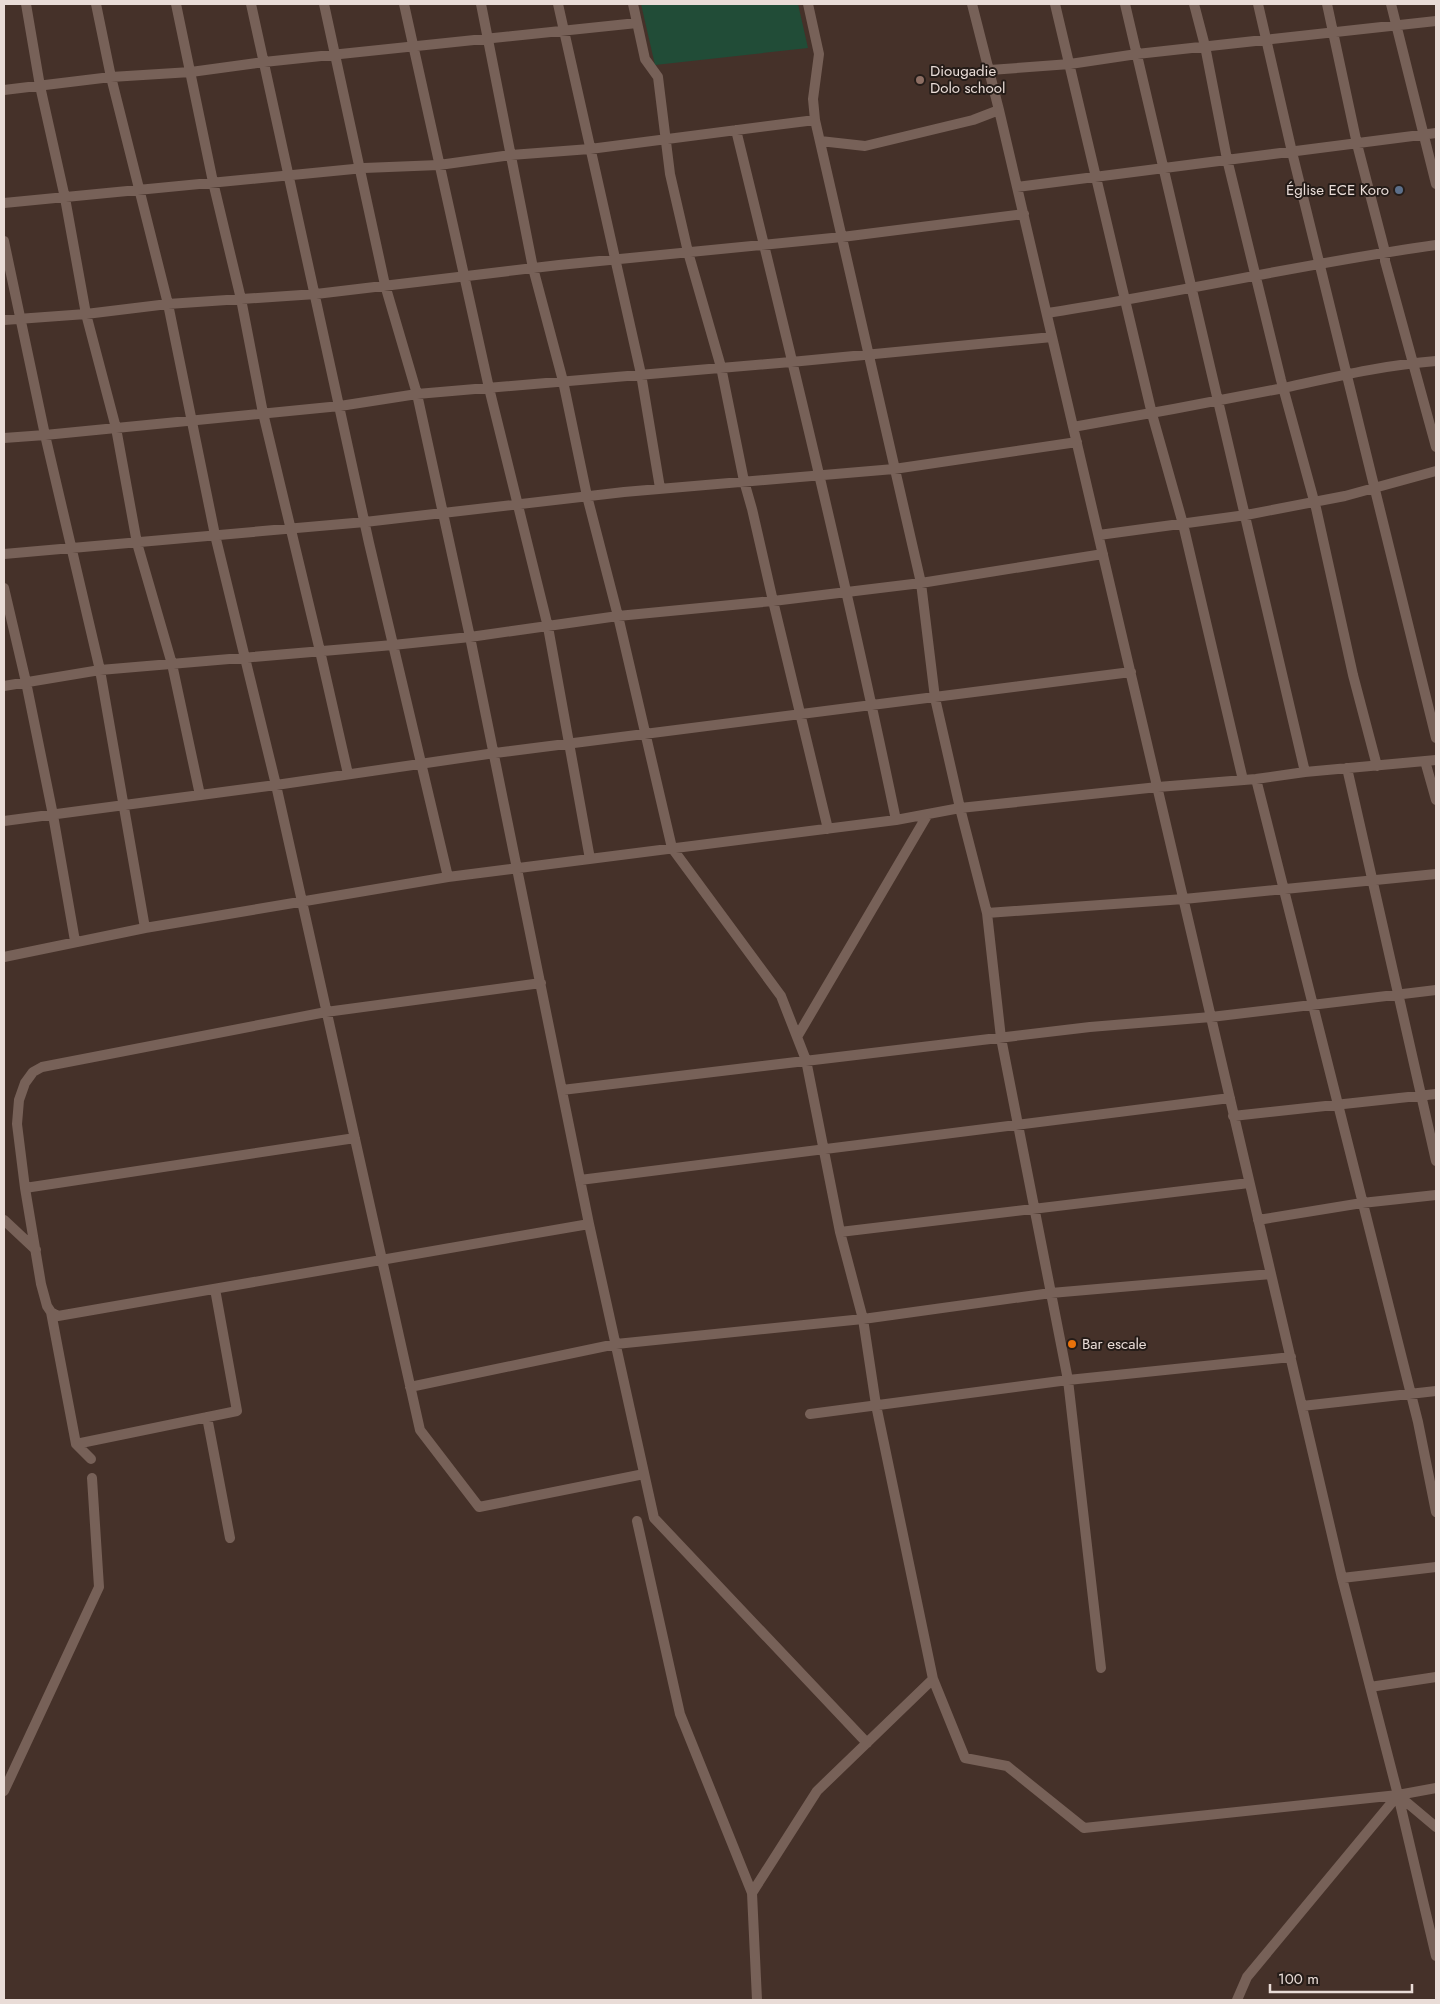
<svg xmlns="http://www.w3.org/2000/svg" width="1440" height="2004" font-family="Jost,sans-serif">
	<rect width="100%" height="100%" fill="#453129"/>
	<path fill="#214c37" d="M641,4H798L808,48L655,65Z"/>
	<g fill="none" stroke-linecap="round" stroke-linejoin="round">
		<path stroke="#776158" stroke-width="10" d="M26,4L40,86L65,198L86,314L116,428L137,543L172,664L200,795
			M96,4L111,77L168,304L215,535L276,785L420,1430L479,1507L644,1474
			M176,4L213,182L241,299L263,413L320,651L348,774
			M324,4L385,285L417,394L470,637L589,1224L654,1518L867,1743
			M404,4L489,388L548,627L590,859
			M481,4L533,268L563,381L587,496L618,616L672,848L781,996L806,1060L840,1232L863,1319L876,1405L933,1679L965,1758L1007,1766L1084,1828L1398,1795L1436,1788
			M558,4L641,374L660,488
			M633,4L645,59L658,77L670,174L688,252L721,367L744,481L752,509L773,601L828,829
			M808,4L819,54L813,99L815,120L921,583L935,698L960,808L987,913L1001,1038L1068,1380L1101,1668
			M972,4L999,110L1342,1578L1398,1795L1436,1956
			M1055,4L1152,414L1183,524L1243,780
			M1125,4L1305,772
			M1194,4L1205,46L1227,159L1281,380L1316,508L1353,675L1377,766
			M1258,4L1292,152L1436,738
			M1327,4L1357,144L1385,252V261L1436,447
			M1391,4L1436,184
			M990,70L1070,64L1137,54L1436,21
			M4,90L111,77L191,72L264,62L637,23
			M736,130C792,359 848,589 896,820
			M820,141L865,146L973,120L999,110
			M1017,187L1436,133
			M4,203L364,168L439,165L511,155L590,149L815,120
			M4,241L45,435L100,670L145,928
			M1047,313C1177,293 1306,263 1436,245
			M4,320L86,314L168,304L316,294L559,265L842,237L1024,214
			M1073,427C1143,415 1213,402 1283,388C1334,377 1384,365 1436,361
			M4,438L45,435L340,406L417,394L791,362L1052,337
			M1099,535L1246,515L1345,496L1436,471
			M4,554L365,522L624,492L894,469L1077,442
			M4,588L26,682L53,815L75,941
			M4,686L100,670L393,645L470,637L618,616L773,601L921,583L1103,554
			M1425,761L1436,800
			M1347,768L1436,1161
			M1256,779L1418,1422L1436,1512
			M4,821L276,785L495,753L1131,672
			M448,877L896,820L960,808L1158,787L1256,779L1305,772L1436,760
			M987,913L1184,899L1436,874
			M4,957L145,928L448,877L369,543L251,4
			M541,983L326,1012L42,1067L33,1072L25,1083L19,1100L17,1124L25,1188L41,1284L47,1306L51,1312L58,1316L589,1224
			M797,1037L928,814
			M562,1090L1090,1027L1211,1017L1436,990
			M1233,1116L1436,1094
			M580,1180L1230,1098
			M25,1188L355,1138
			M4,1220L36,1250
			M1258,1220L1362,1203L1436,1195
			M840,1232L1249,1183
			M51,1312L76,1444L91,1459
			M410,1387L616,1344L863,1319L1051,1293L1271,1274
			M1302,1406L1436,1391
			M810,1414L1068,1380L1291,1357
			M207,1417L230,1538
			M76,1444L237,1411L215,1289
			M637,1521L680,1714L752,1893
			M1342,1578L1436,1567
			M1370,1687L1436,1677
			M4,1791L99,1587L92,1478
			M1398,1795L1436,1827
			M757,2000L752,1893L817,1791L933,1679
			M1237,2000L1247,1977L1398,1795"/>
	</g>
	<circle fill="#8d6e63" stroke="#251c18" stroke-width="2" cx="920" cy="80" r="5"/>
	<circle fill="#5c6f8a" stroke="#251c18" stroke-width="2" cx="1399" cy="190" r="5"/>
	<circle fill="#e8710a" stroke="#251c18" stroke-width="2" cx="1072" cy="1344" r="5"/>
	<g text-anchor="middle" stroke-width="4" stroke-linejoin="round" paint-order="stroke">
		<g font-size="15" fill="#e9dcd7" stroke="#251c18" text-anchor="start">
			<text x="930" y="76">Diougadie<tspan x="930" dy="17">Dolo school</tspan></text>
			<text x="1389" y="195" text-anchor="end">Église ECE Koro</text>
			<text x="1082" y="1349">Bar escale</text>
		</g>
	</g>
	<rect width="1440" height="2004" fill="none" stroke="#e9dcd7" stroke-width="10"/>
	<path d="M1270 1984v8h142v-8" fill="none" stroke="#e9dcd7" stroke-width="2.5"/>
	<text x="1278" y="1984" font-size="15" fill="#e9dcd7" stroke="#251c18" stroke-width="4" paint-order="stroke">100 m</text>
</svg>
